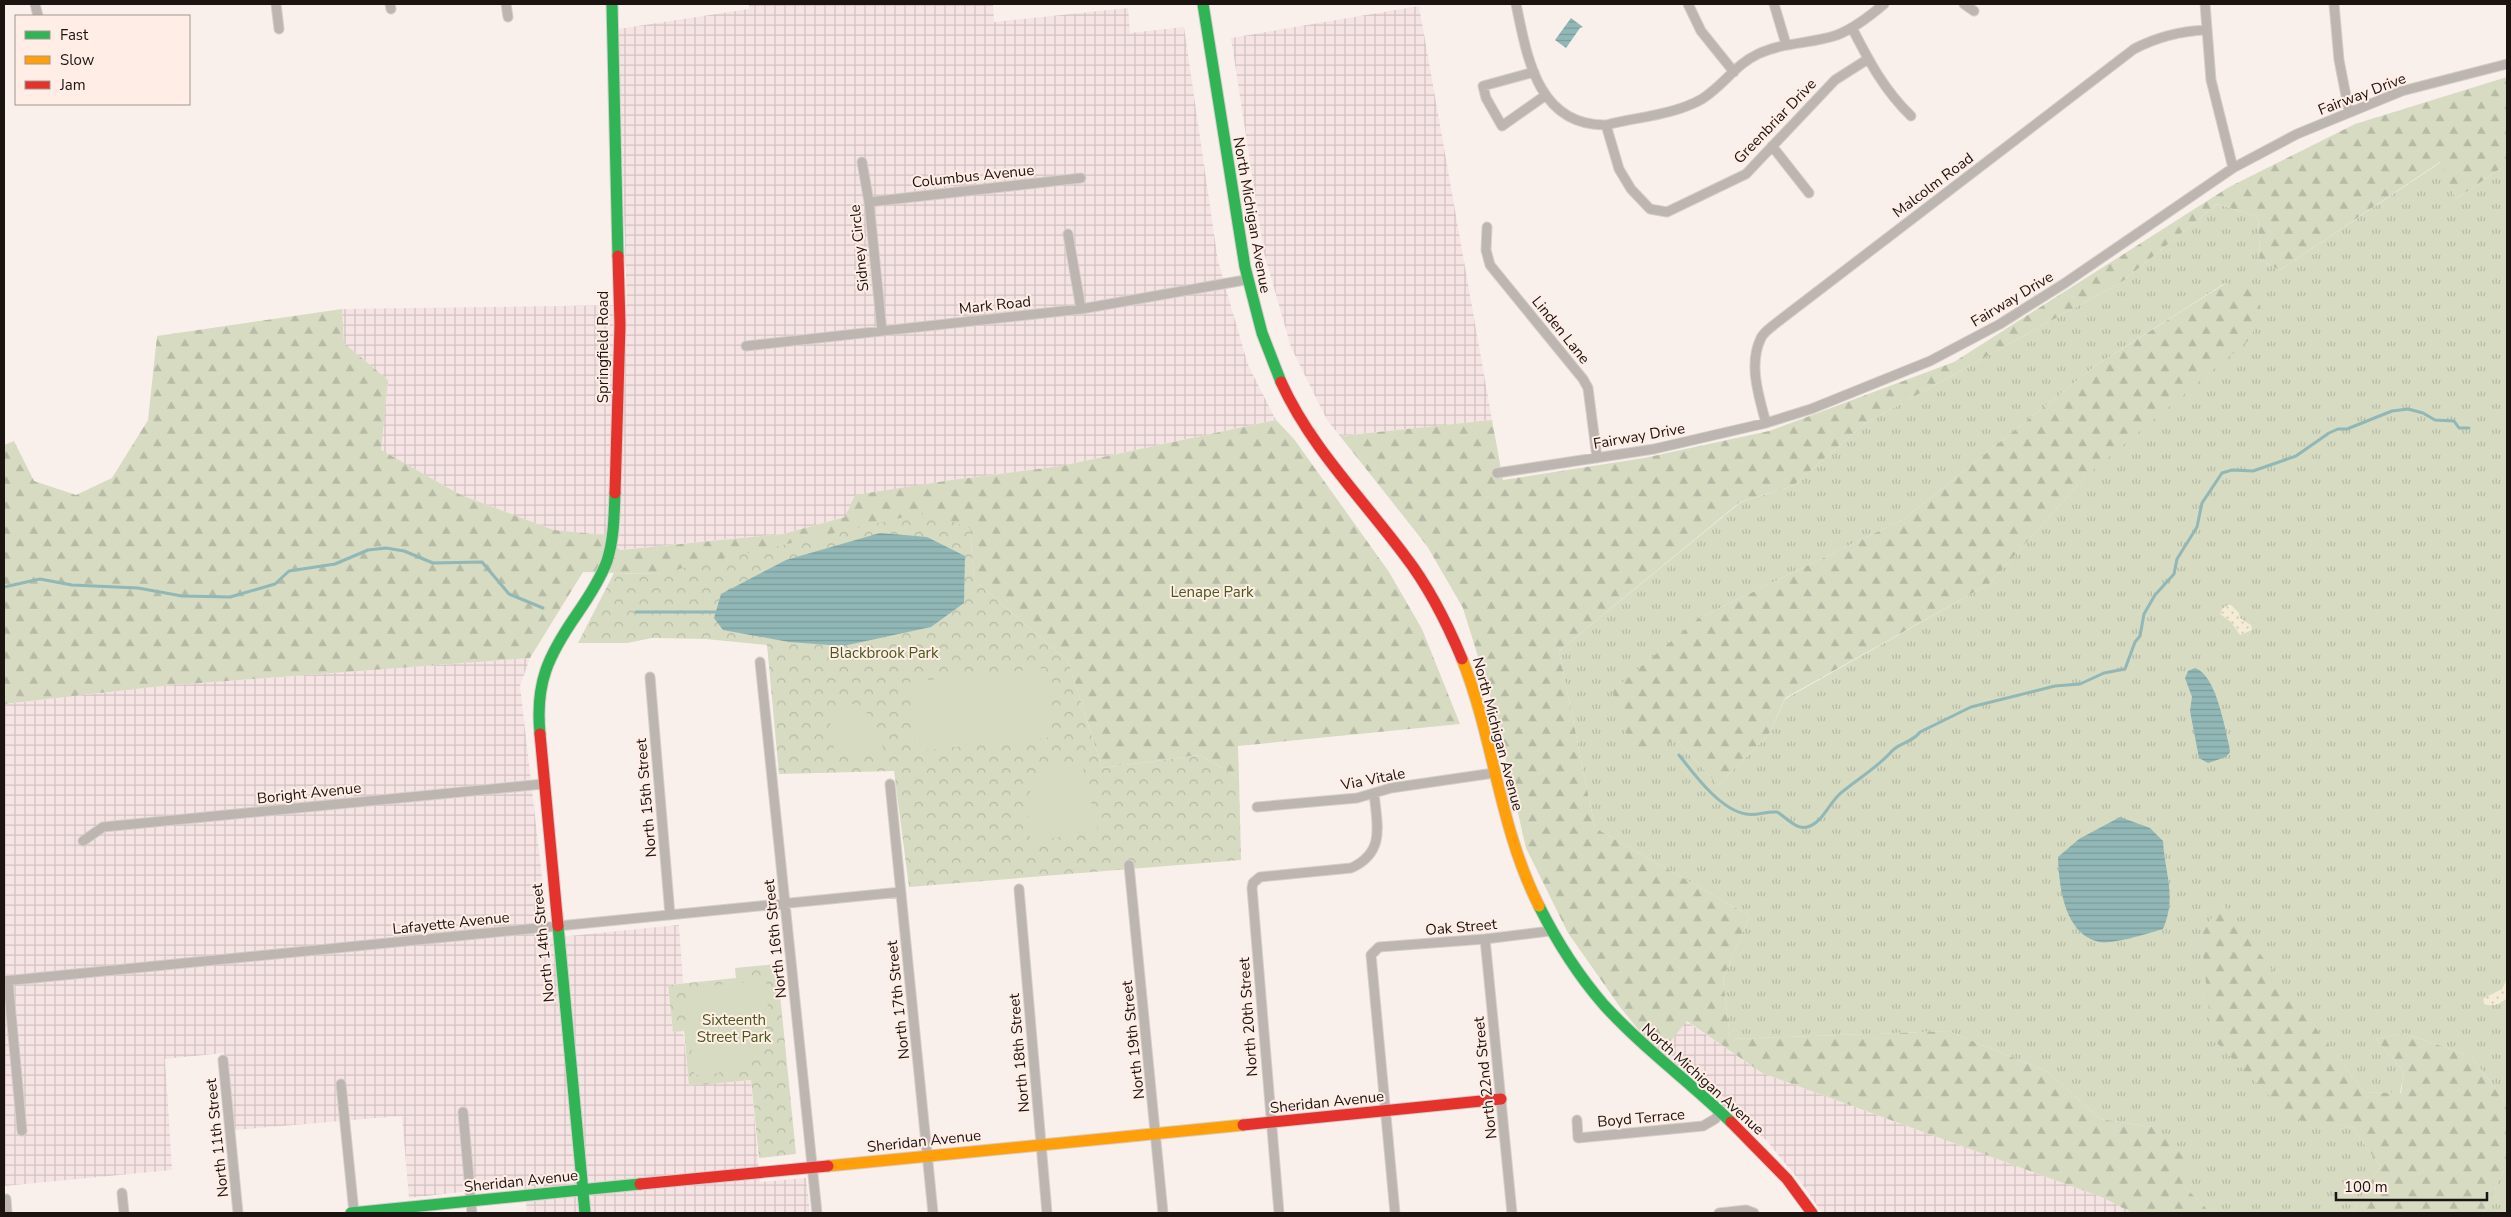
<svg xmlns="http://www.w3.org/2000/svg" width="2511" height="1217" font-family="'Nunito Sans',sans-serif">
	<defs>
		<pattern id="industrial-grid" width="8" height="8" patternUnits="userSpaceOnUse" patternTransform="scale(1.25)"><rect width="8" height="8" fill="#f6e3e3"/><path d="M0 4h8M4 0v8" fill="none" stroke="#d2c2c2"/></pattern>
		<pattern id="grass-tufts" width="24" height="20" patternUnits="userSpaceOnUse" patternTransform="scale(1.25)"><rect width="24" height="20" fill="#d6dbc2"/><path d="M3 7l-1-3M5 7V3M7 7l1-3M15 17l-1-3M17 17v-4M19 17l1-3" fill="none" stroke="#b7bba6"/></pattern>
		<pattern id="forest-firs" width="22" height="20" patternUnits="userSpaceOnUse" patternTransform="scale(1.25)"><rect width="22" height="20" fill="#d6dbc2"/><path d="M5 1l3.5 6h-7zM16 11l3.5 6h-7z" fill="#b7bba6"/></pattern>
		<pattern id="sand-dots" width="8" height="8" patternUnits="userSpaceOnUse" patternTransform="scale(1.25)"><rect width="8" height="8" fill="#f5ecd5"/><path d="M2 2h.1M6 6h.1" fill="none" stroke="#d1cab6" stroke-width="1.8" stroke-linecap="round"/></pattern>
		<pattern id="park-crowns" width="20" height="18" patternUnits="userSpaceOnUse" patternTransform="scale(1.25)"><rect width="20" height="18" fill="#d6dbc2"/><path d="M2 6a3 3 0 1 1 6 0M12 15a3 3 0 1 1 6 0" fill="none" stroke="#b7bba6"/></pattern>
		<pattern id="water-rules" width="6" height="5" patternUnits="userSpaceOnUse" patternTransform="scale(1.25)"><rect width="6" height="5" fill="#91b7b6"/><path d="M0 2.5h6" fill="none" stroke="#7c9c9b"/></pattern>
	</defs>
	<rect width="100%" height="100%" fill="#f9f0ec"/>
	<path fill="url(#industrial-grid)" d="M749,4H993L994,22L1128,8L1130,33L1184,27L1218,261L1248,365L1276,420L1061,466L952,480L845,517L783,534L619,550L606,535L554,530L461,495L380,450L388,380L344,343L342,309L627,305L618,29L749,9Z
		M1419,6L1492,420L1340,436L1327,420L1291,347L1264,253L1231,38Z
		M530,658L520,686L549,938L679,925L683,983L668,985L673,1032L683,1031L689,1085L751,1080L760,1182L806,1178L810,1213H527L524,1185L409,1198L402,1116L234,1130L224,1053L165,1059L172,1170L4,1186V704L162,686Z
		M1686,1021L1762,1073L2104,1198L2132,1213H1822L1805,1188L1767,1141L1659,1055Z"/>
	<path fill="url(#grass-tufts)" fill-rule="evenodd" d="M2441,162L2456,199L2507,164V1105L2471,1056L2403,1033L2376,1039L2404,1072L2400,1093L2364,1092L2221,903L2201,936L2292,1118L2352,1127L2380,1166L2352,1213H2211L2184,1186L2152,1127L2100,1119L2048,1072L1948,1031L1730,1039L1723,978L1750,916L1595,828L1559,651L1741,502L1793,486L1864,424L2123,281L2217,204L2258,217L2260,260L2280,270ZM2225,283L2084,478L1989,584L1785,699L1769,734L1718,785L1678,741L1699,618L1904,519L2095,366Z
		M2507,1164V1213H2483Z"/>
	<path fill="url(#forest-firs)" d="M2507,77V164L2456,199L2440,162L2280,270L2260,260L2258,217L2217,204L2123,281L1864,424L1793,486L1740,502L1559,651L1595,828L1750,916L1723,978L1730,1039L1948,1031L2048,1072L2100,1119L2152,1127L2189,1156L2184,1186L2211,1213H2132L2104,1198L1762,1073L1687,1021L1659,1055L1620,1007L1568,933L1526,848L1494,709L1463,608L1427,546L1340,436L1492,420L1503,480L1644,458L1769,431L1954,362L2229,187L2355,124Z
		M2226,283L2248,286L2262,311L2249,340L2084,478L1989,584L1785,698L1769,734L1718,785L1678,741L1632,749L1612,691L1699,618L1904,519L2095,366Z
		M342,309L344,343L388,380L381,450L461,495L554,530L606,535L620,550L783,534L845,517L855,495L952,480L1061,466L1276,420L1294,439L1389,572L1422,629L1460,724L1238,746L1239,778L1200,755L1102,768L1068,661L974,580L970,528L657,574L583,572L530,658L162,686L4,704V445L14,441L34,481L76,495L112,478L148,420L157,336Z
		M2221,902L2364,1092L2401,1093L2404,1072L2376,1039L2403,1033L2471,1056L2507,1105V1164L2483,1213H2352L2380,1166L2352,1127L2292,1119L2212,1038L2201,936Z"/>
	<path fill="url(#sand-dots)" d="M2228,605H2231L2239,613L2240,618L2251,625L2252,630L2240,635L2231,622L2220,614L2222,609Z
		M2507,978V998C2501,1004 2491,1008 2483,1003L2484,998L2502,989Z"/>
	<path fill="url(#park-crowns)" d="M926,512L970,528L974,580L1068,661L1102,768L1200,755L1239,778L1241,860L909,887L894,771L779,774L767,645L706,639L652,638L627,643H578L614,573L657,574Z
		M777,964L796,1154L759,1158L751,1080L689,1086L684,1031L673,1032L668,985L736,978L735,968Z"/>
	<path fill="#d6dbc2" d="M1046,668L1053,737L916,751L909,682Z
		M856,704C876,719 879,726 883,750L835,755L828,706Z
		M1082,764L1098,830L1031,842C1026,814 1021,785 1051,769C1059,765 1073,765 1082,764Z
		M766,980C771,1022 767,1057 721,1072C713,1075 702,1074 694,1075L685,988Z"/>
	<path fill="url(#water-rules)" d="M1571,18L1583,27L1580,28L1566,48L1555,40Z
		M880,533L927,537L965,556L964,603L931,627L843,646L789,642L723,630L714,618L721,594L786,560Z
		M2195,668C2216,675 2224,725 2229,745L2230,752L2226,757L2208,763L2199,758L2190,711L2192,697L2185,678L2188,671Z
		M2120,817L2150,828L2163,841C2165,875 2177,896 2163,929C2150,933 2111,945 2099,942C2064,934 2059,886 2058,857L2079,839Z"/>
	<g fill="none" stroke-linecap="round" stroke-linejoin="round">
		<path stroke="#91b7b6" stroke-width="3" d="M4,587L40,579L72,585L138,588L182,596L230,597L275,584L289,571L335,564L368,550L386,548L404,551L433,563L482,562L509,594L543,608
			M636,612H716
			M1679,755C1694,774 1720,810 1746,814C1757,816 1766,811 1777,812C1786,817 1796,830 1807,827C1823,823 1829,802 1842,792C1859,778 1878,767 1892,751C1900,742 1912,743 1920,732L1971,707L2055,686L2080,684L2104,673L2125,669L2135,642L2140,636L2144,614L2155,595L2174,574L2177,559L2197,527L2202,503L2222,473L2232,470L2253,471L2296,456L2329,433L2338,429H2347L2392,411L2408,409L2423,413L2435,420L2454,421L2459,428H2469"/>
		<g stroke="#d5ceca" stroke-width="11">
			<path id="street" d="M35,4L38,16
				M276,4L279,29
				M390,4L391,9
				M506,4L508,17
				M1516,4C1527,56 1537,126 1606,125C1637,117 1674,115 1702,99C1723,86 1736,64 1758,54C1783,42 1811,44 1837,35C1855,28 1870,16 1884,4
				M1688,4L1701,31L1734,72
				M1774,4L1786,44
				M1964,4L1974,11
				M2205,4L2211,80L2233,168
				M2334,4L2339,60L2349,111
				M1852,28C1869,61 1884,90 1911,116
				M1534,72L1483,86L1486,98L1502,126L1546,95
				M1606,125L1619,169L1631,189L1650,209L1667,212L1746,174L1835,80L1868,59
				M1772,146L1809,193
				M862,162L869,202L882,331
				M869,202L1081,178
				M1487,227L1486,250L1490,265L1583,379L1588,388L1597,458
				M1068,234L1081,309
				M746,346L1081,309L1245,280
				M1766,423C1759,397 1748,364 1761,338C1763,333 1770,328 1775,324L2134,49C2157,37 2180,31 2206,30
				M1497,473L1654,449L1766,423L1811,409L1930,361L2000,324L2065,283L2233,168L2297,134L2402,91L2507,64
				M760,662L817,1213
				M650,677L670,915
				M890,784L933,1213
				M1257,807L1357,798L1391,788L1494,773
				M83,841L103,827L543,784
				M1129,865L1163,1213
				M1019,889L1047,1213
				M1485,939L1512,1213
				M4,981L901,892
				M8,981L22,1131
				M223,1060L238,1213
				M341,1084L354,1213
				M463,1112L472,1213
				M1577,1120L1578,1138L1703,1126L1715,1119L1720,1113
				M122,1193L124,1213
				M6,1199L7,1213
				M1279,1213L1252,888L1253,883L1260,877L1351,868C1386,852 1377,825 1374,793
				M1395,1213L1371,955L1379,947L1485,939L1550,931
				M1719,1213L1746,1210L1754,1213"/>
		</g>
		<g stroke="#d5ceca" stroke-width="13">
			<path id="fast" d="M612,4L618,256
				M1203,4L1245,267L1262,333L1281,382
				M540,734C535,683 548,656 577,614C588,598 600,580 607,561C614,539 614,517 615,493
				M1539,906C1557,942 1578,975 1604,1005C1643,1048 1690,1082 1731,1122
				M558,926L585,1213
				M351,1213L640,1184"/>
		</g>
		<g stroke="#d5ceca" stroke-width="13">
			<path id="slow" d="M1462,659C1494,739 1499,827 1539,906
				M828,1166L1243,1125"/>
		</g>
		<g stroke="#d5ceca" stroke-width="13">
			<path id="jam" d="M1281,382C1311,448 1362,498 1405,556C1429,587 1447,623 1462,659
				M615,493L620,325L618,256
				M540,734L558,926
				M1731,1122L1787,1179L1812,1213
				M1243,1125L1501,1099
				M640,1184L828,1166"/>
		</g>
		<use href="#street" stroke="#bcb5b0" stroke-width="9"/>
		<use href="#fast" stroke="#30b455" stroke-width="11"/>
		<use href="#slow" stroke="#ff9f0a" stroke-width="11"/>
		<use href="#jam" stroke="#e5322d" stroke-width="11"/>
	</g>
	<g text-anchor="middle" stroke-width="4" stroke-linejoin="round" paint-order="stroke">
		<g font-size="15" fill="#1b1410" stroke="#ffede6">
			<text transform="translate(2362 94) rotate(-21)" y="5">Fairway Drive</text>
			<text transform="translate(1775 121) rotate(-46)" y="5">Greenbriar Drive</text>
			<text transform="translate(973 176) rotate(-6)" y="5">Columbus Avenue</text>
			<text transform="translate(1933 185) rotate(-37)" y="5">Malcolm Road</text>
			<text transform="translate(1252 215) rotate(80)" y="5">North Michigan Avenue</text>
			<text transform="translate(859 248) rotate(-96)" y="5">Sidney Circle</text>
			<text transform="translate(2012 299) rotate(-31)" y="5">Fairway Drive</text>
			<text transform="translate(995 305) rotate(-6)" y="5">Mark Road</text>
			<text transform="translate(1561 330) rotate(51)" y="5">Linden Lane</text>
			<text transform="translate(603 347) rotate(-90)" y="5">Springfield Road</text>
			<text transform="translate(1639 436) rotate(-10)" y="5">Fairway Drive</text>
			<text transform="translate(1498 734) rotate(75)" y="5">North Michigan Avenue</text>
			<text transform="translate(1373 779) rotate(-11)" y="5">Via Vitale</text>
			<text transform="translate(309 793) rotate(-6)" y="5">Boright Avenue</text>
			<text transform="translate(646 798) rotate(-95)" y="5">North 15th Street</text>
			<text transform="translate(451 923) rotate(-6)" y="5">Lafayette Avenue</text>
			<text transform="translate(1461 927) rotate(-5)" y="5">Oak Street</text>
			<text transform="translate(775 939) rotate(-96)" y="5">North 16th Street</text>
			<text transform="translate(543 943) rotate(-96)" y="5">North 14th Street</text>
			<text transform="translate(898 1000) rotate(-96)" y="5">North 17th Street</text>
			<text transform="translate(1248 1017) rotate(-94)" y="5">North 20th Street</text>
			<text transform="translate(1133 1040) rotate(-96)" y="5">North 19th Street</text>
			<text transform="translate(1019 1053) rotate(-95)" y="5">North 18th Street</text>
			<text transform="translate(1485 1078) rotate(-96)" y="5">North 22nd Street</text>
			<text transform="translate(1703 1079) rotate(42)" y="5">North Michigan Avenue</text>
			<text transform="translate(1327 1102) rotate(-6)" y="5">Sheridan Avenue</text>
			<text transform="translate(1641 1118) rotate(-5)" y="5">Boyd Terrace</text>
			<text transform="translate(217 1138) rotate(-96)" y="5">North 11th Street</text>
			<text transform="translate(924 1141) rotate(-6)" y="5">Sheridan Avenue</text>
			<text transform="translate(521 1181) rotate(-6)" y="5">Sheridan Avenue</text>
		</g>
		<g font-size="15" fill="#47591a" stroke="#ffede6">
			<text x="1212" y="597">Lenape Park</text>
			<text x="884" y="658">Blackbrook Park</text>
			<text x="734" y="1025">Sixteenth<tspan x="734" dy="17">Street Park</tspan></text>
		</g>
	</g>
	<rect width="2511" height="1217" fill="none" stroke="#1b1410" stroke-width="10"/>
	<rect x="15" y="15" width="175" height="90" fill="#ffede6" stroke="#a49690"/>
	<rect x="25" y="31" width="25" height="8" fill="#30b455" stroke="#a49690"/>
	<text x="60" y="40" font-size="15" fill="#1b1410">Fast</text>
	<rect x="25" y="56" width="25" height="8" fill="#ff9f0a" stroke="#a49690"/>
	<text x="60" y="65" font-size="15" fill="#1b1410">Slow</text>
	<rect x="25" y="81" width="25" height="8" fill="#e5322d" stroke="#a49690"/>
	<text x="60" y="90" font-size="15" fill="#1b1410">Jam</text>
	<path d="M2336 1192v8h151v-8" fill="none" stroke="#1b1410" stroke-width="2.5"/>
	<text x="2344" y="1192" font-size="15" fill="#1b1410" stroke="#ffede6" stroke-width="4" paint-order="stroke">100 m</text>
</svg>
